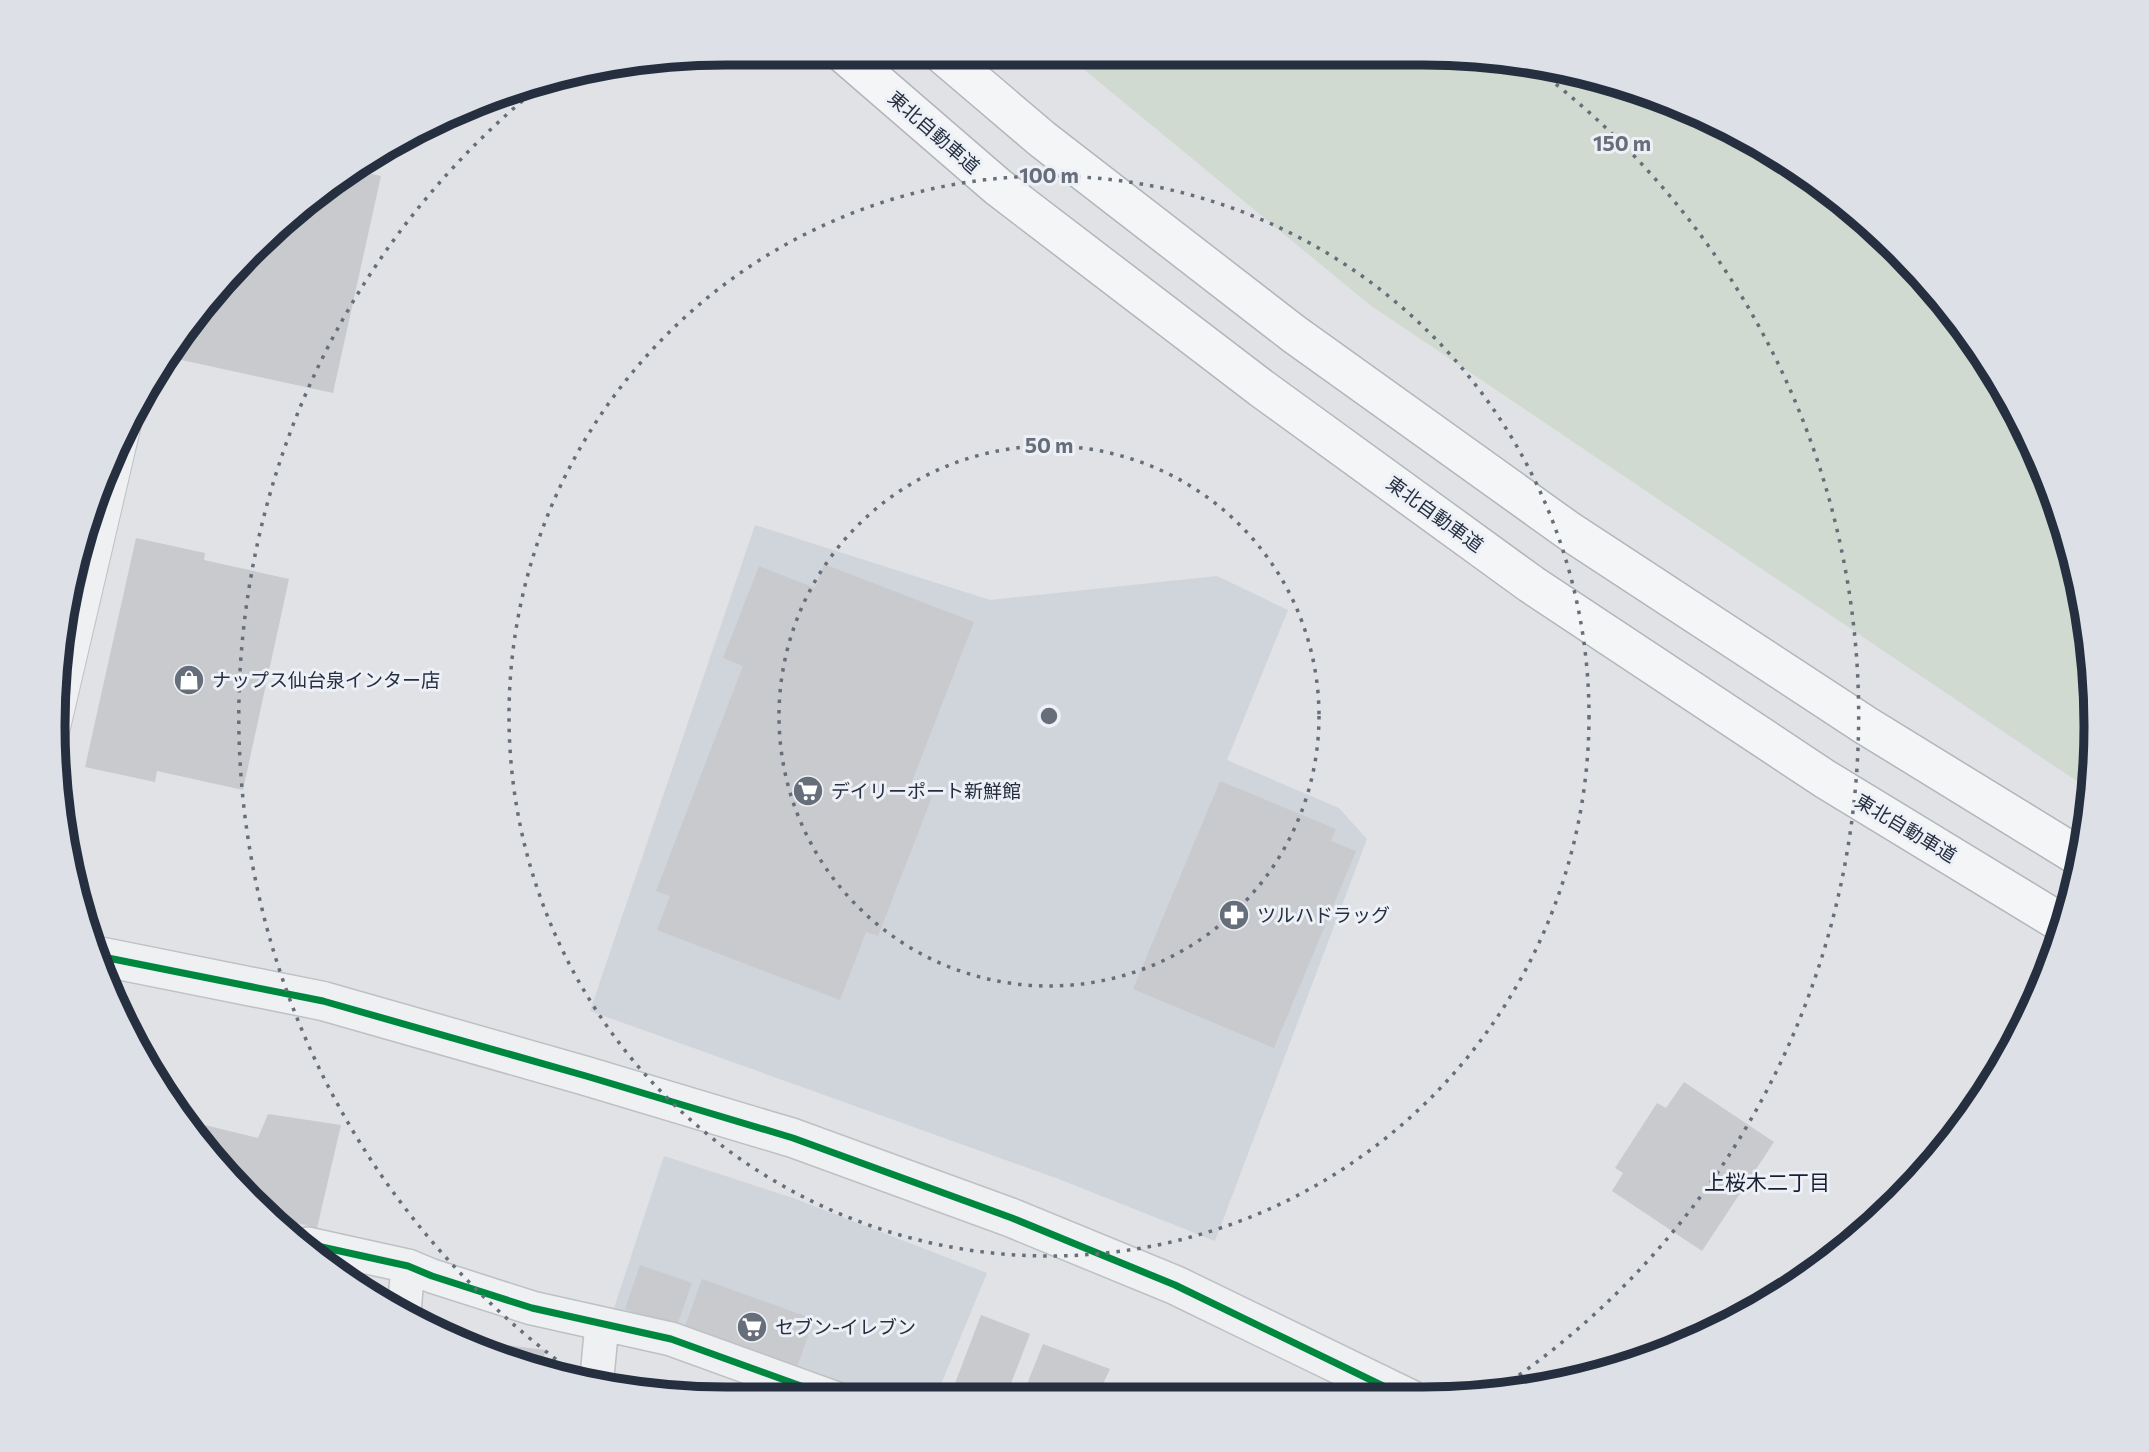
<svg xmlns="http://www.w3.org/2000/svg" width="2149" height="1452" font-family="Commissioner,'Noto Sans JP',sans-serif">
	<rect width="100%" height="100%" fill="#e0e2e5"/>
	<path fill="#d0d5dc" d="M755,525L990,600L1217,576L1288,610L1227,760L1339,808L1367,839L1215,1241L1056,1178L590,1011Z
		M664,1156L793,1198L987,1273L935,1399H862L613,1311Z"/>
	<path fill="#d0dad0" d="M1064,53H1423L1554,65L1721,122L1899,249L1983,351L2045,468L2083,594L2096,726L2090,790L1370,305Z"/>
	<path fill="#c8cacd" d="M348,169L381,176L333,393L168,357L192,316Z
		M136,538L205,553L204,560L289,579L243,790L157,771L155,782L85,767Z
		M824,564L974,622L909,789L932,797L878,936L866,932L840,1000L657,930L670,896L656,891L743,666L723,658L759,566L815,588Z
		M1220,781L1336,829L1331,841L1356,851L1274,1048L1133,989Z
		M1684,1082L1774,1142L1702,1251L1612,1191L1623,1173L1615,1168L1657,1103L1666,1108Z
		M268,1114L341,1125L317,1228L269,1216L250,1203L188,1121L258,1138Z
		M640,1265L692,1283L676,1328L625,1309Z
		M702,1279L814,1319L796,1370L684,1329Z
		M981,1315L1030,1334L1005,1399H949Z
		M432,1331L463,1332L462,1342L455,1339Z
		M483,1342L545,1350L543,1369L484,1349Z
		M1043,1344L1110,1369L1096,1399H1021Z
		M614,1378L665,1382L663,1393L613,1388Z"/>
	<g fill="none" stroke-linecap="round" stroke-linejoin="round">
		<g stroke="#bec0c3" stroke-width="20">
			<path id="service" d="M58,741L134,416"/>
		</g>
		<g stroke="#bec0c3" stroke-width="36">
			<path id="minor" d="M308,1244L408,1266L432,1276L532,1308L671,1339L837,1399
				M404,1312L408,1266
				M596,1387L602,1324"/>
		</g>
		<g stroke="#bec0c3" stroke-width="41">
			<path id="tertiary" d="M103,957L323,1001L586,1076L793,1138L1012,1218L1175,1285L1410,1399"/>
		</g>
		<g stroke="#b2b5ba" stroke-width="41">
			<path id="motorway" d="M843,53L998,187L1261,388L1531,584L1825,779L2063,924
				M941,53L1042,139L1294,334L1569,531L1865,725L2083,859"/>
		</g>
		<use href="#service" stroke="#eff0f2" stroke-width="18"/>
		<use href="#minor" stroke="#eff0f2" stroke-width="33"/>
		<use href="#tertiary" stroke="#eff0f2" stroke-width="38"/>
		<use href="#motorway" stroke="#f4f5f6" stroke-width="38"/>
		<g stroke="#edf0f6" stroke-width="11">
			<path id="cycleway" d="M103,957L323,1001L586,1076L793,1138L1012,1218L1175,1285L1410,1399
				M308,1244L408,1266L432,1276L532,1308L671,1339L837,1399"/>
		</g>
		<use href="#cycleway" stroke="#00873e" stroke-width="7"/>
	</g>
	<g fill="none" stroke="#666e7a" stroke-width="3.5" stroke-dasharray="3.5 7">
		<circle cx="1049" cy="716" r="270"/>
		<circle cx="1049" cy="716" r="540"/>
		<path d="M590 1384A810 810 0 0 1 539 87M1531 65A810 810 0 0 1 1496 1391"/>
	</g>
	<defs>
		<g id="shop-disc" transform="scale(1.575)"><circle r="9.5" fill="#666e7a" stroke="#edf0f6"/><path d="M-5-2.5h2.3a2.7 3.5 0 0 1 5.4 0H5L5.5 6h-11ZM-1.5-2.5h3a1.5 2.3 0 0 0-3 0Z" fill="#fff"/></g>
		<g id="supermarket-disc" transform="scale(1.575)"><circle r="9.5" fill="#666e7a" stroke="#edf0f6"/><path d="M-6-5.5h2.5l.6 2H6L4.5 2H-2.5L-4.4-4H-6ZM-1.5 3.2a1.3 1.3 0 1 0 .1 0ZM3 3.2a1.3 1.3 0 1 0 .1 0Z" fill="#fff"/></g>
		<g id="pharmacy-disc" transform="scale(1.575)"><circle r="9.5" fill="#666e7a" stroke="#edf0f6"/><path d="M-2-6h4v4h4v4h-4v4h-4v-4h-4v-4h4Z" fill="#fff"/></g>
	</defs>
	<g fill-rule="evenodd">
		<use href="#shop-disc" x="189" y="680"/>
		<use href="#supermarket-disc" x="808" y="791"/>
		<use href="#pharmacy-disc" x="1234" y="915"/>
		<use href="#supermarket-disc" x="752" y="1327"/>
	</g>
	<g text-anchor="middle" stroke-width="6" stroke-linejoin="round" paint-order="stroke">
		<g font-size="19" fill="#252f40" stroke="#edf0f6">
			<text transform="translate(934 132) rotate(41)" y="7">東北自動車道</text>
			<text transform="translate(1435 514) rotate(36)" y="7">東北自動車道</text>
			<text transform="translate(1906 828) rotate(31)" y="7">東北自動車道</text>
		</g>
		<g font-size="19" fill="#252f40" stroke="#edf0f6" text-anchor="start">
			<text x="212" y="687">ナップス仙台泉インター店</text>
			<text x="831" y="798">デイリーポート新鮮館</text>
			<text x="1257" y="922">ツルハドラッグ</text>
			<text x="775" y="1334">セブン-イレブン</text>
		</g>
		<g font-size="21" fill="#182031" stroke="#edf0f6">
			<text x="1767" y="1190">上桜木二丁目</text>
		</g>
	</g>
	<path d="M0 0H2149V1452H0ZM726 65H1423A661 661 0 0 1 2084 726V726A661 661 0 0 1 1423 1387H726A661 661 0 0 1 65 726V726A661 661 0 0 1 726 65Z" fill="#dde1e7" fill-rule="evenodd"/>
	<path fill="none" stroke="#252f40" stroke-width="9" d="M726 65H1423A661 661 0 0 1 2084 726V726A661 661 0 0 1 1423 1387H726A661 661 0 0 1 65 726V726A661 661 0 0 1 726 65Z"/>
	<circle cx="1049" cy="716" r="10" fill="#666e7a" stroke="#edf0f6" stroke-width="3.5"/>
	<g font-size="21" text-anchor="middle" font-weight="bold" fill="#666e7a" stroke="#edf0f6" stroke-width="6" stroke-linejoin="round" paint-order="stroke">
		<text x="1622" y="151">150 m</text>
		<text x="1049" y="183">100 m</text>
		<text x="1049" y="453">50 m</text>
	</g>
</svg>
